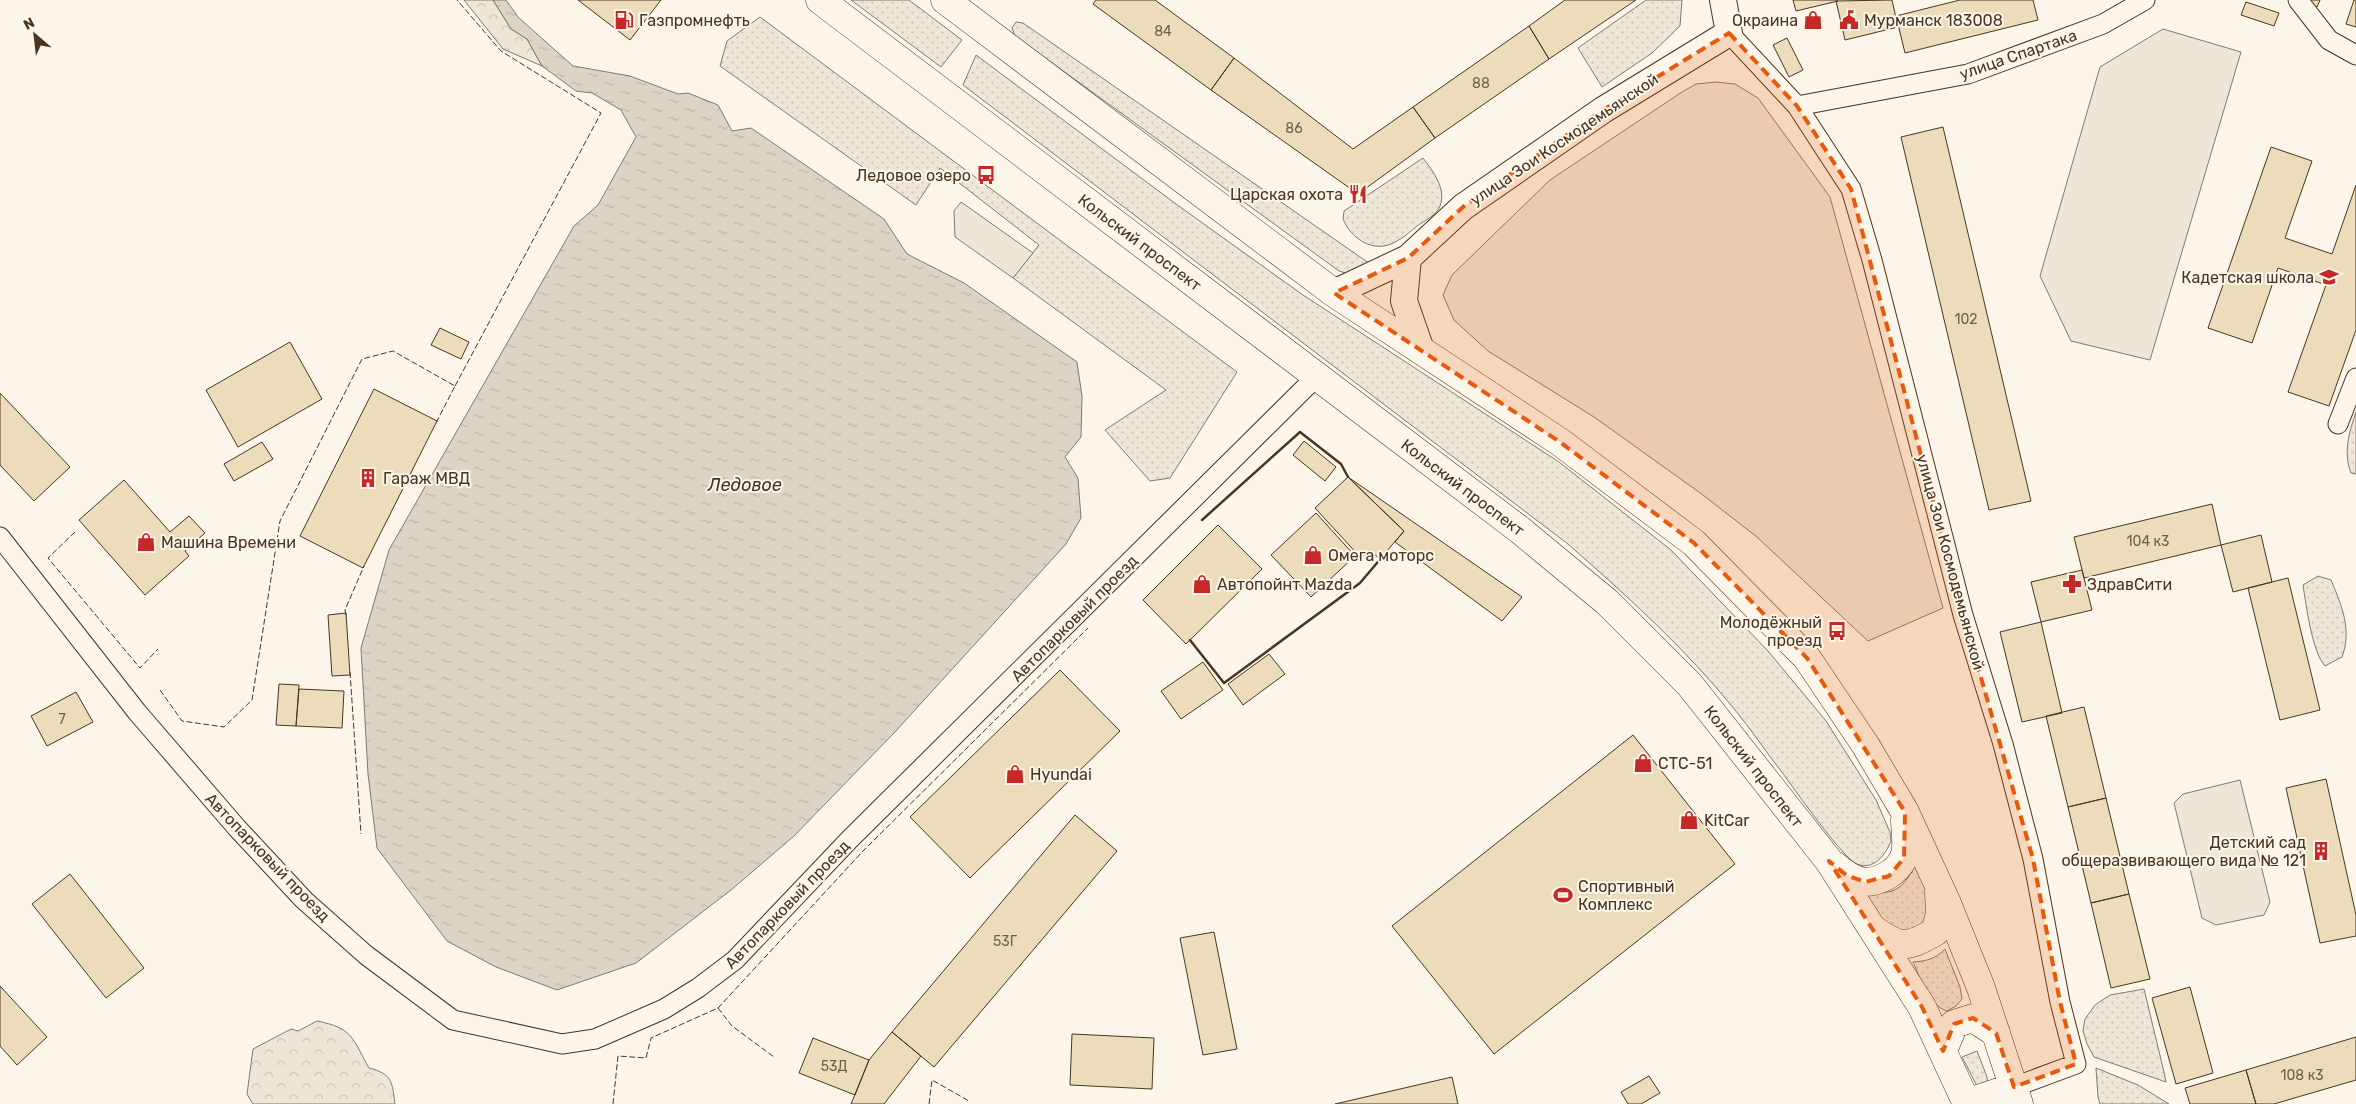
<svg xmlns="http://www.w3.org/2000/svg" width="2356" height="1104" font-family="Rubik,sans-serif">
	<defs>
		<pattern id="grass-dots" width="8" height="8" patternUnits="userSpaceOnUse" patternTransform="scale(1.25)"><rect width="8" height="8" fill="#ede6d9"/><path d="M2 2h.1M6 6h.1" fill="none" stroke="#cdc6ba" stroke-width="1.8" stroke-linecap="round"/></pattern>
		<pattern id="forest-crowns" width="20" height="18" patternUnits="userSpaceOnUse" patternTransform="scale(1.25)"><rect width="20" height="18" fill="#ede6d9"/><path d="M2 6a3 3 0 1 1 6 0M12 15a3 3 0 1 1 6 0" fill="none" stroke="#cdc6ba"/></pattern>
		<pattern id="water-ripples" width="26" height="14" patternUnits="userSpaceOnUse" patternTransform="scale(1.25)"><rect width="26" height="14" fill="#dcd4c6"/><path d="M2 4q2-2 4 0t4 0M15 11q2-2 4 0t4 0" fill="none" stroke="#beb7aa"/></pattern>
	</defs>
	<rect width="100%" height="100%" fill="#fbf6e9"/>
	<path fill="url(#grass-dots)" stroke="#887966" d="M851,0H909L962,40L941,67Z
		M1646,0H1682L1680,26L1652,53L1602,87L1578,48Z
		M760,17L1237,372L1170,478L1150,481L1105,430L1166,390L1013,278L1039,245L940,168L916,205L720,66L727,41Z
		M1016,22L1023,23L1376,268L1352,275L1339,271L1015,36L1012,28Z
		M976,55L1176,204L1303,295L1559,462L1671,550L1768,651L1826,721L1876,800L1890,832L1891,841C1886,854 1874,871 1857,864C1843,859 1793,787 1781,771C1765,751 1751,729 1735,710C1685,648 1627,596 1568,544L963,85Z
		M1423,158C1432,170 1447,189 1440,206C1437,215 1424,221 1417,226C1410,232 1403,238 1395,242C1374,254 1351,239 1343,219L1344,211Z
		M2356,412V474L2351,473C2343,452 2349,433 2356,412Z
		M2318,576L2331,580C2342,606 2352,630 2342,657L2325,666C2312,652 2306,604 2303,585Z
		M1916,862L1932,896L1931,914L1918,930L1902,933L1886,929L1865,891C1895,896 1904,889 1916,862Z
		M1945,949L1960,987L1962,999L1956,1006L1947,1011C1928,1005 1921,979 1913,962C1927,961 1935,959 1945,949Z
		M2144,989L2164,1072L2166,1082L2094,1057L2087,1044L2083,1031L2085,1019L2095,1005L2110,995Z
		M1977,1051L1987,1077L1988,1087L1979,1090L1962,1057Z
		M2096,1068L2138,1085L2169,1104H2100L2098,1097Z"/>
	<path fill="url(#forest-crowns)" stroke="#887966" d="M464,0H493L511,29L527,39L542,66L503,49Z
		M317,1021C353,1028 352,1038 369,1068C392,1074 392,1081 395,1104H253L247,1094L253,1049L291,1029L298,1031Z"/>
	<path fill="#ede6d9" stroke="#887966" d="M2163,29L2241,52L2150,360L2071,341L2040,276L2100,67Z
		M1716,82L1735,84L1758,98L1830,197L1943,608L1868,641L1757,537L1703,495L1594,417L1488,351L1454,320L1443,295L1452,275L1550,180L1682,92L1696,84Z
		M961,202L1033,253L1013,278L955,237L954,211Z
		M2240,780L2270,902L2264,915L2216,925L2202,918L2174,803L2183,794Z"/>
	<path fill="url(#water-ripples)" stroke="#887966" d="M493,0H506L518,17L573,66L630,76L678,94L688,93L718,105L732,131L751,128L884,219L907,254L964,283L1077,362L1082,396L1081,437L1065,457L1078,478L1081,518L1066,544L894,733L794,836L731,890L636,963L557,990L496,967L447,941L377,848L368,774L361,648L389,550L574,226L598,205L636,137L621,110L592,93L576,91L542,66L527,39L511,29Z"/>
	<path fill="#ecdcbc" stroke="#4a3520" d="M578,0H661L630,40Z
		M1096,0H1155L1234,58L1211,90L1093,4Z
		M1565,0H1636L1549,59L1529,26Z
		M1793,0H1837L1838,1L1796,11Z
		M1892,0L1898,27L1845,40L1836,1Z
		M1960,0H2033L2038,20L1905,53L1896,16Z
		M2303,0H2320L2317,7L2303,2Z
		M2354,0H2356V27L2346,24Z
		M2246,2L2279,13L2274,26L2241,15Z
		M1529,26L1549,59L1435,138L1413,107Z
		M1787,38L1803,70L1789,77L1773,45Z
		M1234,58L1353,149L1413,107L1435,138L1358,194L1211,90Z
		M1943,127L2031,501L1989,510L1901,137Z
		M2271,147L2312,161L2285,238L2332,254L2356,185V330L2329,406L2288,392L2326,285L2278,268L2252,343L2208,328Z
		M440,328L469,342L461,359L431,345Z
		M290,342L322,399L238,447L206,390Z
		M374,389L437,421L363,568L300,536Z
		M0,393L70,467L34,501L0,465Z
		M1304,441L1336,467L1325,481L1293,455Z
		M262,442L273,459L234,481L224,464Z
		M1348,477L1522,597L1502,621L1395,542L1404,531Z
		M1348,477L1404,531L1380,559L1369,550L1361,558L1315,508Z
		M124,480L170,532L189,516L205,533L185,551L189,556L145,595L79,520Z
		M2212,504L2221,545L2084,578L2074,537Z
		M1316,513L1355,556L1311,597L1271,555Z
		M1218,525L1262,569L1186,644L1143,600Z
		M2261,535L2272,582L2233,592L2221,545Z
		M2082,570L2092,610L2041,622L2031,582Z
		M2288,578L2320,710L2280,720L2248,588Z
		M346,613L350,675L332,676L328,615Z
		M2041,622L2062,713L2022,722L2000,632Z
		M1269,654L1285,674L1243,705L1228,684Z
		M1203,662L1223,690L1181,719L1161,691Z
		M1060,670L1120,731L970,878L910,817Z
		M279,684L299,685L296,726L276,725Z
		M299,689L344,691L342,728L296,726Z
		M76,692L93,722L47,746L31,716Z
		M2084,707L2106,798L2068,807L2046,716Z
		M1633,735L1735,864L1494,1054L1392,926Z
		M2326,779L2356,915V936L2320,943L2286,788Z
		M2106,798L2129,894L2091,903L2068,807Z
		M1075,815L1117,851L934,1067L892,1032Z
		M70,874L144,968L106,998L32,904Z
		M2129,894L2150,979L2111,988L2091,903Z
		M1214,932L1237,1049L1203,1055L1180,938Z
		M0,986L47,1037L17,1065L0,1046Z
		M2190,987L2213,1073L2176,1084L2152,998Z
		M892,1032L921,1056L884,1104H851L869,1060Z
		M1072,1034L1154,1038L1152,1089L1070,1085Z
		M2356,1037V1080L2274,1104H2256L2246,1070Z
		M813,1038L869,1060L855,1095L799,1073Z
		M2246,1070L2256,1104H2190L2185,1088Z
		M1649,1076L1660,1093L1641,1104H1628L1621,1092Z
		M1452,1077L1458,1104H1335Z"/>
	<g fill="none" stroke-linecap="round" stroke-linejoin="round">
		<g stroke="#4a3520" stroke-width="21">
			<path id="street" d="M2298,0L2329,40L2356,55
				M1729,33L1797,106L1851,189L1872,260L1963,615L2003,744L2033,859L2060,1002L2076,1064L2014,1087
				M1797,106L1968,74L2103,24L2145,0
				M2338,424L2356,378
				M0,537L137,712L237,828L304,900L366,955L453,1020L562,1044L595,1039L664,1009L698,988L735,960L850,839L1317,376"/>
		</g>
		<g stroke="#4a3520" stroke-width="28">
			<path id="secondary" d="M1408,258L1404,301L1421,350
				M1334,293L1408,258L1463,207L1603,110L1729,33L1723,0"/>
		</g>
		<g stroke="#4a3520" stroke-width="29">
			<path id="primary" d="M820,0L1520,530L1607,602L1690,685L1829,861L1922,1007L1967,1104
				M945,0L1334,293L1560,442L1694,543L1807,658L1866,746L1905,812L1946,901L1981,988L2019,1104
				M1834,865C1842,872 1854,881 1865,882C1880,882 1897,872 1903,859C1909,848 1905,831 1905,820
				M1873,929C1900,948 1905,949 1935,932L1940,914L1939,892
				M1943,1051L1954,1024L1973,1018L1996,1033
				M1966,1103L2014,1087"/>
		</g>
		<use href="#street" stroke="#fbf6e9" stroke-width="19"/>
		<use href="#secondary" stroke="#fbf6e9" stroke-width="26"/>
		<use href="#primary" stroke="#fbf6e9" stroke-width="28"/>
		<path stroke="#4a3520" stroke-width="1" stroke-dasharray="6 2.5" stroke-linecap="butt" d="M455,386L601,113L501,51L457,0
			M75,532L48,558L140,668L158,649
			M346,615L345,610L364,566
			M350,672L361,834
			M160,690L182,721L224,727L252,700L280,521L362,359L393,351L455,386L436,423
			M718,1008L732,1026L774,1057
			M613,1104L618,1056L646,1058L651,1038L718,1008L863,851L1088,628
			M929,1104L932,1080L969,1101"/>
		<path stroke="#4a3520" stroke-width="2.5" d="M1202,520L1300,432L1341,464L1348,477
			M1190,640L1224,683L1360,583L1382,557"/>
	</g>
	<path fill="#e8590c" fill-opacity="0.2" stroke="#e8590c" stroke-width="4" stroke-dasharray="10 6" stroke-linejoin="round" d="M1729,33L1797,106L1851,189L1963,615L2033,859L2060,1002L2076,1064L2014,1087L1996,1033L1973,1018L1954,1024L1943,1051L1922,1007L1829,861L1846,875L1865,882L1889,876L1904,858L1905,812L1807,658L1694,543L1560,442L1334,293L1408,258L1463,207L1603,110Z"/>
	<defs>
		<g id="fuel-bare" transform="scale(1.5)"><path d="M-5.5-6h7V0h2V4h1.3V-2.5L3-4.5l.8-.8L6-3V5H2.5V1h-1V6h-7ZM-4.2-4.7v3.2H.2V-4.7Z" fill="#c62828" stroke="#fbf6e9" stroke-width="2.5" paint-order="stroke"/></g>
		<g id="shop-bare" transform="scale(1.5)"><path d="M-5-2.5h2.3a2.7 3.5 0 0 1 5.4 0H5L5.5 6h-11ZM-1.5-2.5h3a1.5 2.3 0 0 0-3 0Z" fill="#c62828" stroke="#fbf6e9" stroke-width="2.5" paint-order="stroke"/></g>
		<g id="civic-bare" transform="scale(1.5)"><path d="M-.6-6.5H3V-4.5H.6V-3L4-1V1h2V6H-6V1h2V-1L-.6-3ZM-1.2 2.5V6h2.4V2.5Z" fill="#c62828" stroke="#fbf6e9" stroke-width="2.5" paint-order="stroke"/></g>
		<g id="bus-bare" transform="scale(1.5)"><path d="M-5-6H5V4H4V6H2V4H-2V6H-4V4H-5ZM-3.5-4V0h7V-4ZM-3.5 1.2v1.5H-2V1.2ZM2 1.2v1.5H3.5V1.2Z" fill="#c62828" stroke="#fbf6e9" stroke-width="2.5" paint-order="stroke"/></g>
		<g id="restaurant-bare" transform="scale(1.5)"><path d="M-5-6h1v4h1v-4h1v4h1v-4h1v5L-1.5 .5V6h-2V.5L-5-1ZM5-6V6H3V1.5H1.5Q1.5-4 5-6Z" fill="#c62828" stroke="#fbf6e9" stroke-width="2.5" paint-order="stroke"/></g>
		<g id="school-bare" transform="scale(1.5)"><path d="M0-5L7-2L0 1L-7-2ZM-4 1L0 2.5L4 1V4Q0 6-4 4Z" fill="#c62828" stroke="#fbf6e9" stroke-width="2.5" paint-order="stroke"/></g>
		<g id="building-bare" transform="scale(1.5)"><path d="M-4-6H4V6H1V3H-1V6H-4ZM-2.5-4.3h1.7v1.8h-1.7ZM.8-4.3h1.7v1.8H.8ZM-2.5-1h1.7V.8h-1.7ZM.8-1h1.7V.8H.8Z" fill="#c62828" stroke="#fbf6e9" stroke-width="2.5" paint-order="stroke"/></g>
		<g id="pharmacy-bare" transform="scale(1.5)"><path d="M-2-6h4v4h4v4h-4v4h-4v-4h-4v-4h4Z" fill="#c62828" stroke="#fbf6e9" stroke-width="2.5" paint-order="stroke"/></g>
		<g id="stadium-bare" transform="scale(1.5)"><path d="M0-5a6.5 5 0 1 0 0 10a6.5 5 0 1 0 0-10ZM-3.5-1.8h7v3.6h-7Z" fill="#c62828" stroke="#fbf6e9" stroke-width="2.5" paint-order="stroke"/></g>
	</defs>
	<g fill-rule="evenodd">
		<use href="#fuel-bare" x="624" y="20"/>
		<use href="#shop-bare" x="1813" y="20"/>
		<use href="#civic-bare" x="1849" y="20"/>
		<use href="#bus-bare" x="986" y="175"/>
		<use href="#restaurant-bare" x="1358" y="194"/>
		<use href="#school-bare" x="2329" y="277"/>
		<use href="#building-bare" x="368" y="478"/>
		<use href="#shop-bare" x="146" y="542"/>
		<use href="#shop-bare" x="1313" y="555"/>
		<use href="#shop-bare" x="1202" y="584"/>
		<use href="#pharmacy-bare" x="2072" y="584"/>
		<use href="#bus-bare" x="1837" y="631"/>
		<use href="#shop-bare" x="1643" y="763"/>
		<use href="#shop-bare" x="1015" y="774"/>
		<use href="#shop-bare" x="1689" y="820"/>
		<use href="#building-bare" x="2321" y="851"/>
		<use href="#stadium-bare" x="1563" y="895"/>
	</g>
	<g text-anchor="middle" stroke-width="4" stroke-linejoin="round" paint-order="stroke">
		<g font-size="14" fill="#725f47">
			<text x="1163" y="36">84</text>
			<text x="1481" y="88">88</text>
			<text x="1294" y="133">86</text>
			<text x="1966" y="324">102</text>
			<text x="2148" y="546">104 к3</text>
			<text x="62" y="724">7</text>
			<text x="1005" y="946">53Г</text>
			<text x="834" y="1071">53Д</text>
			<text x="2302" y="1080">108 к3</text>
		</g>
		<g font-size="16" fill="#4a3520" stroke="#fbf6e9" text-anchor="start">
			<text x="639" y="26">Газпромнефть</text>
			<text x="1798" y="26" text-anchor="end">Окраина</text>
			<text x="1864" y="26">Мурманск 183008</text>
			<text x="971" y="181" text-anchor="end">Ледовое озеро</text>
			<text x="1343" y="200" text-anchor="end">Царская охота</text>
			<text x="2314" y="283" text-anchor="end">Кадетская школа</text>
			<text x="383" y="484">Гараж МВД</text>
			<text x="161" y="548">Машина Времени</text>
			<text x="1328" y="561">Омега моторс</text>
			<text x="1217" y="590">Автопойнт Mazda</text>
			<text x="2087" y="590">ЗдравСити</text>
			<text x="1822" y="628" text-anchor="end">Молодёжный<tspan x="1822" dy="18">проезд</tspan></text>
			<text x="1658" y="769">СТС-51</text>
			<text x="1030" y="780">Hyundai</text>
			<text x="1704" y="826">KitCar</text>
			<text x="2306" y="848" text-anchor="end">Детский сад<tspan x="2306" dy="18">общеразвивающего вида № 121</tspan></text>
			<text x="1578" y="892">Спортивный<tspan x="1578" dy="18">Комплекс</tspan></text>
		</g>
		<g font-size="16" fill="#4a3520" stroke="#fbf6e9">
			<text transform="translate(2018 54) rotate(-19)" y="6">улица Спартака</text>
			<text transform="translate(1564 139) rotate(-34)" y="6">улица Зои Космодемьянской</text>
			<text transform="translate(1140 242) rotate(37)" y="6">Кольский проспект</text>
			<text transform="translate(1463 487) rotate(37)" y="6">Кольский проспект</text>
			<text transform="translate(1951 562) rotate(75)" y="6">улица Зои Космодемьянской</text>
			<text transform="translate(1074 618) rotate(-45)" y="6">Автопарковый проезд</text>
			<text transform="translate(1754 766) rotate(52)" y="6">Кольский проспект</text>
			<text transform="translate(268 857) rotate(46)" y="6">Автопарковый проезд</text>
			<text transform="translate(787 904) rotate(-46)" y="6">Автопарковый проезд</text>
		</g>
		<g font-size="18" font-style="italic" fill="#4a3520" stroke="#fbf6e9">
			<text x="745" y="491">Ледовое</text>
		</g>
	</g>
	<g transform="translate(35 35) rotate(332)" stroke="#fbf6e9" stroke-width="4" paint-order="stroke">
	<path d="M0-4L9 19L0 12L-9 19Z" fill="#4a3520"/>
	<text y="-8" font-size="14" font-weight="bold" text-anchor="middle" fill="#4a3520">N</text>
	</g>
</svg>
